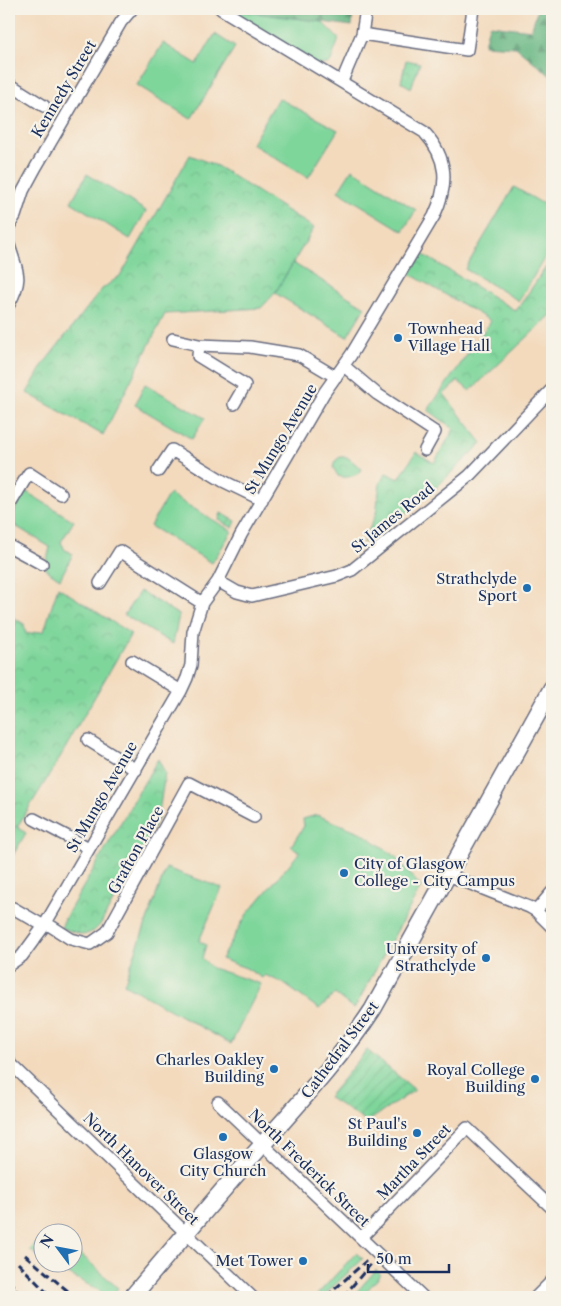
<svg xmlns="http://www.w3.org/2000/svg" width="561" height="1306" font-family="'Libre Caslon Text',serif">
	<defs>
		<pattern id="forest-firs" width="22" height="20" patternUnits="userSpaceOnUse" patternTransform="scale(1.25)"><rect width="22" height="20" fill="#67b783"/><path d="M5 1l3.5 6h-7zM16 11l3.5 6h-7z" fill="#54956e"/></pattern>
		<pattern id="park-crowns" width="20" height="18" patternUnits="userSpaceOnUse" patternTransform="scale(1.25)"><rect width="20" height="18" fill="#7fd69b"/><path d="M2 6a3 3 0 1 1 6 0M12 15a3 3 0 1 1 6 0" fill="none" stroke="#6db888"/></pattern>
		<pattern id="garden-furrows" width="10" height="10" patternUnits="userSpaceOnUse" patternTransform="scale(1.25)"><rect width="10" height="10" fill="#7fd69b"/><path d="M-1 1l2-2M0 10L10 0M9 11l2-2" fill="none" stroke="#6db888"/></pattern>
	</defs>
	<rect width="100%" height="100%" fill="#f7f3e8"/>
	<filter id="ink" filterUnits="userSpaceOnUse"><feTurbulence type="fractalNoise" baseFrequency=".02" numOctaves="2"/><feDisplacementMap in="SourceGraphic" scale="10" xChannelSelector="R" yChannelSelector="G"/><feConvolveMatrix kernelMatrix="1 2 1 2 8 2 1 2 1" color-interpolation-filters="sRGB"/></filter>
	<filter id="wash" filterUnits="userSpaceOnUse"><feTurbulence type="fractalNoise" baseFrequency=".0096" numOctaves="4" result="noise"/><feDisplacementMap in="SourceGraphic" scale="20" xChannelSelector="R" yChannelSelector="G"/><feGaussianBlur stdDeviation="1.12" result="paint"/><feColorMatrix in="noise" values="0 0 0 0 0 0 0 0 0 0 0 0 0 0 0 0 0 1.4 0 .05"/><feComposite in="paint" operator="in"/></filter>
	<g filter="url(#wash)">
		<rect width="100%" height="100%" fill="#f3dabd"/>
		<path fill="#7fd69b" stroke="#4d827c" d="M227,9L321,21L339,39L330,63L316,66Z
			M215,34L235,47L191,119L137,85L163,43L197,64Z
			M278,98L338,130L308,178L252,144Z
			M352,169L416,210L403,231L338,191Z
			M87,174L146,211L130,239L71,202Z
			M514,187L552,209V245L519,301L465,269Z
			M293,263L365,307L347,337L275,293Z
			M145,384L205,418L192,439L135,405Z
			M25,491L74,521L61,542L65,550L73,554L60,579L45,569L50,547L9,522Z
			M169,494L232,531L212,563L150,526Z
			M140,591L179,615L173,644L124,615Z
			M317,815L362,833L394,855L421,887L354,1009L335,994L319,1009L283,983L265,975L262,978L246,968L221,959L247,914L300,852L291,846L304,826L303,819Z
			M166,868L222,888L199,941L206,945L202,958L212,968L261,984L231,1044L124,984Z
			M42,1237V1259L30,1250Z
			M73,1247L118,1288L111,1297L50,1264H72Z
			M356,1253L363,1259L322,1297H315Z
			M376,1270L381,1275L361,1297H352Z"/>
		<path fill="url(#forest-firs)" stroke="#417370" d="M226,9H353L352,26Z
			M538,9H552V77L516,47L484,45L489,25L531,30Z"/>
		<path fill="url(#park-crowns)" stroke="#4d827c" d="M406,60L420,63L411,88L401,82Z
			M190,155L217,166L314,228L275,293L261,308L165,314L103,435L27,393L44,363L102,289L121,275Z
			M422,254L516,311L546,267L552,273V314L470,391L458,381L444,394L482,443L421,502L363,543L376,514L380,483L386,473L399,479L416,452L434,463L454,429L428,410L491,321L410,274Z
			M340,457H347L362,469C358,476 346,479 338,476L333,467L335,461Z
			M58,587L131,634L55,766L17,827L26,833L9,862V615L24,624L26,634L44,631Z
			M158,759L165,773L158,819L100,925L94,931L84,935L61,928L65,918Z"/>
		<path fill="url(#garden-furrows)" stroke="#4d827c" d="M221,513L236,521L233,528L219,520Z
			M367,1050L415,1090L367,1122L328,1097Z"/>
	</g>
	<g filter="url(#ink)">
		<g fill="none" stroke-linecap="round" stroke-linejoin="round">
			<g stroke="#676b7f" stroke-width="14">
				<path id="street" d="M362,34L467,50L473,9
					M342,81L362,34L366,9
					M9,84L44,106
					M9,226L15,216L23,191L36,167L121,22L132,9
					M9,245C17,272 24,277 9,304
					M173,339L199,345L250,347L299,355L336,377
					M199,345L198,356L245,385L234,404
					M344,366L377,394L435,432L425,450
					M158,471L172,450L223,481L262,500
					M9,506L29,473L61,494
					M9,546L42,564
					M218,581L237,592L252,596L337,576L352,570L469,476L552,389
					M100,583L120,551L202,603
					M132,661L181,691
					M88,740L136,770
					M34,819L89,848
					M448,875L529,907L536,911L552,927
					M13,908L44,926
					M536,911L552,892
					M46,923L71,939L90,944L107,932L189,783L254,817
					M9,965L22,956L44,926L181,691L187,678L191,665L193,632L202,603L218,581L241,535L324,393L351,355L434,216C449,184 448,158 424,132L221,9
					M9,1062L252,1297
					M218,1102L423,1297
					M361,1238L467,1128L552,1208
					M536,1297L552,1281"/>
			</g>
			<g stroke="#676b7f" stroke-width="19">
				<path id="secondary" d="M132,1297C175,1246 218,1195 263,1144C301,1101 341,1058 373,1009L552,688"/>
			</g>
			<use href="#street" stroke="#fff" stroke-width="11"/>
			<use href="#secondary" stroke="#fff" stroke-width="16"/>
			<path stroke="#1b2f5e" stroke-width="3" stroke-dasharray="8 4" stroke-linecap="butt" d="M25,1255L75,1297
				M18,1263L51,1297
				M9,1280L21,1297
				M326,1297L366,1261
				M343,1297L370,1265"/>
		</g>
	</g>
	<g fill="#1f6fb2" stroke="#f7f3e8" stroke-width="2">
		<circle cx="398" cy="338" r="5"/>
		<circle cx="527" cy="588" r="5"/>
		<circle cx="344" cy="873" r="5"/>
		<circle cx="486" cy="958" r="5"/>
		<circle cx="274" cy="1069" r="5"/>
		<circle cx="535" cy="1079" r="5"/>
		<circle cx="417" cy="1133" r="5"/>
		<circle cx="223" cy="1137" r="5"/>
		<circle cx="303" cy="1261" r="5"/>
	</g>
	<g text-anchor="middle" stroke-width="4.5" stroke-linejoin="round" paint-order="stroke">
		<g font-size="15" fill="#1b2f5e" stroke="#f7f3e8">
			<text transform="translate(64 89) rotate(-59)" y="5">Kennedy Street</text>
			<text transform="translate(281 439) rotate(-59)" y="5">St Mungo Avenue</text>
			<text transform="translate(393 518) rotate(-39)" y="5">St James Road</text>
			<text transform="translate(102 797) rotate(-60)" y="5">St Mungo Avenue</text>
			<text transform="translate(136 850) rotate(-61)" y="5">Grafton Place</text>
			<text transform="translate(340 1050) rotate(-53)" y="5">Cathedral Street</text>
			<text transform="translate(414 1162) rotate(-46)" y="5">Martha Street</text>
			<text transform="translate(309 1168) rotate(44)" y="5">North Frederick Street</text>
			<text transform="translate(141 1169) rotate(44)" y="5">North Hanover Street</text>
		</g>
		<g font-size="15" fill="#1b2f5e" stroke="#f7f3e8" text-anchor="end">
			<text x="408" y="334" text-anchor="start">Townhead<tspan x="408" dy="17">Village Hall</tspan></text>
			<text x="517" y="584">Strathclyde<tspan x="517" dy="17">Sport</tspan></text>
			<text x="354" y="869" text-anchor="start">City of Glasgow<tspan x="354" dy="17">College - City Campus</tspan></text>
			<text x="476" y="954">University of<tspan x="476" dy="17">Strathclyde</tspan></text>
			<text x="264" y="1065">Charles Oakley<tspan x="264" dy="17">Building</tspan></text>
			<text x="525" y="1075">Royal College<tspan x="525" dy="17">Building</tspan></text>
			<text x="407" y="1129">St Paul's<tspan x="407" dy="17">Building</tspan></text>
			<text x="223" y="1159" text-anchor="middle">Glasgow<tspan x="223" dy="17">City Church</tspan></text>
			<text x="293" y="1266">Met Tower</text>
		</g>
	</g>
	<rect width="561" height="1306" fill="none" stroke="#f7f3e8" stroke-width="30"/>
	<g transform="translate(58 1248) rotate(302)"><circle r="24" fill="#f7f3e8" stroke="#9fa5b1"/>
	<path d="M0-4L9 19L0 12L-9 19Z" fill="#1f6fb2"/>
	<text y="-8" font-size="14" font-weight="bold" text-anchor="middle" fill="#1b2f5e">N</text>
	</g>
	<path d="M368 1264v8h81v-8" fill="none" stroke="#1b2f5e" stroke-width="2.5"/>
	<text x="376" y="1264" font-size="15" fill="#1b2f5e" stroke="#f7f3e8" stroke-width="4" paint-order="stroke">50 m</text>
</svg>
